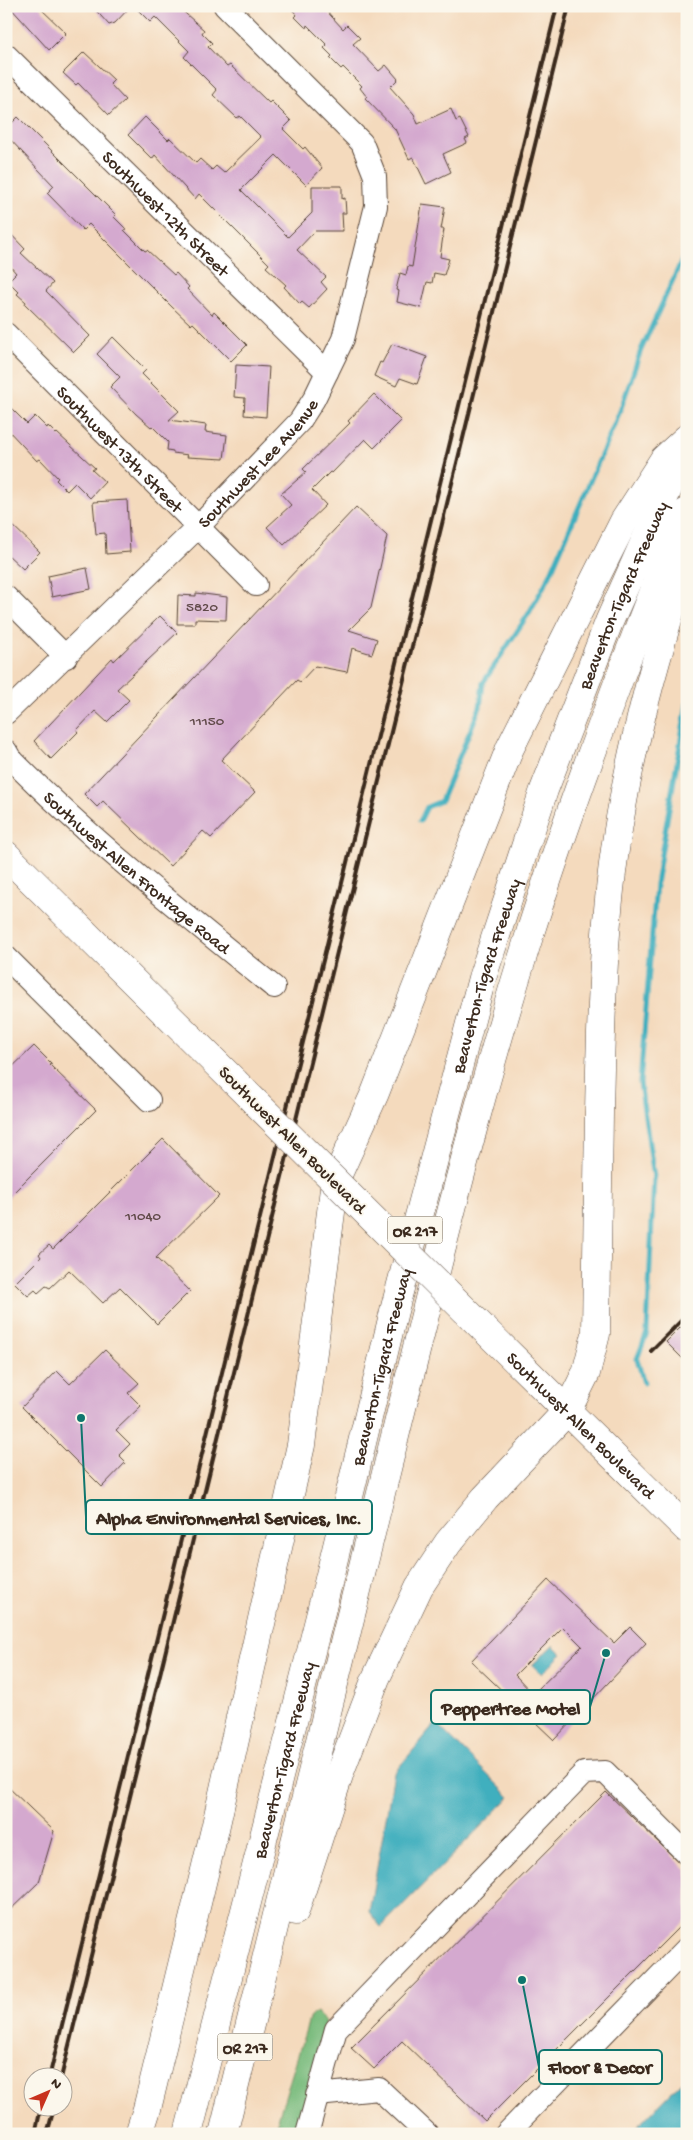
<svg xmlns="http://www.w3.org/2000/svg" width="693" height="2140" font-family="'Gochi Hand',sans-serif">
	<rect width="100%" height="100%" fill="#fbf7ec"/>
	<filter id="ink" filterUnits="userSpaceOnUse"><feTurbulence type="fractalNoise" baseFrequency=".02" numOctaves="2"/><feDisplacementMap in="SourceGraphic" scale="10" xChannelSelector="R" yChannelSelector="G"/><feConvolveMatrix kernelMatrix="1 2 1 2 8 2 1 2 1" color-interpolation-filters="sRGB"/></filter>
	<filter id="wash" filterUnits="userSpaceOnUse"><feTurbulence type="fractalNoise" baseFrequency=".0096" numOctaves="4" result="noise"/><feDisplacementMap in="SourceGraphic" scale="20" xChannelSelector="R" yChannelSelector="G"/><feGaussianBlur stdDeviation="1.12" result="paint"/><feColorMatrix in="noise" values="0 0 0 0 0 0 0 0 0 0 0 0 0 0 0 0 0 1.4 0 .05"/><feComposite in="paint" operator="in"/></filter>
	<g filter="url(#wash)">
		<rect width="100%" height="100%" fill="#f4dabd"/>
		<path fill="#7abc7e" stroke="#5a734e" d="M317,2012L325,2021L314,2068L319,2094L298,2125L299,2134H276L279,2116L310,2016Z"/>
		<path fill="#41afbe" stroke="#3e6c6e" d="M553,1645L562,1654L542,1674L532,1665Z
			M436,1723L510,1797L381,1927L369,1912L394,1773Z
			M687,2076V2134H630Z"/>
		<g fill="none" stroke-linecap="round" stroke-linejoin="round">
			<path stroke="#41afbe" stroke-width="5" d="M420,821L427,807L441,801L480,707L483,683L529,613L550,575L620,411L641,350L687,249
				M644,1383L637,1359L647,1333L654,1177L640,1083L656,884L687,704"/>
		</g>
		<g id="blocks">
			<path fill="#d4a9cf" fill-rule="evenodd" d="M9,6H38L66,33L49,50Z
				M92,6H131L115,23L109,25Z
				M134,6H177L204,30L202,33L212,43L208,47L227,67L230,65L269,103L271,101L291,121L283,129L303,149L305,147L322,168L306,185L276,155L241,190L288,237L312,213V186H342V199L345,198L346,213H342L343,231H315L297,250L326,277L321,282L327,289L309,308L302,302L300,304L284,287L286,285L266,267L269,264L199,194L195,199L155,155L152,159L128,135L145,117L168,140L170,138L196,163L200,159L212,170L216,166L224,173L261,137L240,116L237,118L213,95L217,90L184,57L189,51L155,17L150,22Z
				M289,6H322L343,29L347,25L360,38L353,44L379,71L386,65L398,79L390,87L414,114L418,124L451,109L456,121L460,119L469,137L465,139L467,143L443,154L451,172L426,184L413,157L409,159L395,129L365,98L367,97L360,88L362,86L343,67L341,69L330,58L332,56L324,48L327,45L307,25L306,28L295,17L297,15Z
				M84,52L114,80L110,84L125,100L109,115L78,83L76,85L63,73Z
				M18,117L116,215L114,217L126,229L124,230L145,251L147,250L174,275L176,273L189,287L187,289L212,315L214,312L247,345L231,361L193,323L191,325L172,307L89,224L83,230L47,193L54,186L6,135V129Z
				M422,204L445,207L441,229H444L440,257L449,259L444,275L434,273L432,283L427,282L421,308L397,302L399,291L396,290L400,273L406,275L408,266L412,267Z
				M6,229L25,249L21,253L53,283L46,291L90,336L74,352L25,304L26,302L17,294L19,292L8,281L16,273L9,265L6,268Z
				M113,337L146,370L142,374L179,411L169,420L206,425L205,432L227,435L224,459L187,457L188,455L173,453V451L167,450L168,442L152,426L151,427L136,414L110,387L120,377L97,354Z
				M392,344L427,357L417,384L400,378L396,386L374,376L380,362L382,363Z
				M236,365L269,367L266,417L244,415L245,398L234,397Z
				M374,394L401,421L374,448L365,439L332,473L330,472L312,490L326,505L284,545L267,527L291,505L281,494L306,472L303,469L350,423L348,421Z
				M6,403L27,424L35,416L47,428L48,426L56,434L57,433L95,468L92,470L105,482L90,498L75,483L67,491L56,480L58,478L40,459L37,461L6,428Z
				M127,500L130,552L106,554L105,533L96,534L93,502Z
				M356,507L387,536L371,608L349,630L377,639L372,654L352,648L347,672L315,666L300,682L297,680L221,760L255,792L211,838L203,831L170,866L103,801L97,807L84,794Z
				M6,519L40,552L23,569L6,553Z
				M87,568L91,589L52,597L48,576Z
				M196,593L227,597L226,620L195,619V624H177L178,595L196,596Z
				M160,616L177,633L117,689L129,700L107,722L95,711L77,730L78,732L51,759L34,741L112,658L114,661Z
				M34,1046L52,1064L50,1065L96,1110L6,1200V1073Z
				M163,1139L219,1196L156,1258L190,1291L157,1324L120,1287L103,1303L69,1270L50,1288L46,1286L38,1293L35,1290L28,1296L15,1283L41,1257L39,1254L49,1245L53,1249Z
				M687,1321V1363L666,1342Z
				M105,1350L139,1383L128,1393L141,1406L116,1430L130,1444L119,1455L126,1462L102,1487L22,1407L57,1371L70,1384Z
				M548,1580L614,1643L630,1627L646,1643L554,1740L471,1661ZM563,1627L582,1646L533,1694L515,1675Z
				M6,1785L54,1831L39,1882L6,1914Z
				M606,1792L687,1870V1919L485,2121L402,2041L374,2069L351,2048Z"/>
		</g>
	</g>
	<g filter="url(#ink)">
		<use href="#blocks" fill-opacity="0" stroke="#574436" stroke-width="1"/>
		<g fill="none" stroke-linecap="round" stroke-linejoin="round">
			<g stroke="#574436" stroke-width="24">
				<g id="minor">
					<path id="s1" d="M6,55L327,372"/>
					<path id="s2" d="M6,334L256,585"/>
					<path d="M6,597L66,657"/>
					<path id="s3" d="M6,713L198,527L300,421L314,399L343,339L376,206L375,176L362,143L225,6"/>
					<path id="s4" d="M6,751L10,758C92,841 184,914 274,987"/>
					<path d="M6,957L149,1100"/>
					<path d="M317,2095L379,2089L427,2134"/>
					<path d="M307,2134L336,2029L584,1773L605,1772L687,1854"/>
					<path d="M506,2134L687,1948"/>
				</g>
			</g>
			<g stroke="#574436" stroke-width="29">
				<g id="major">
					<path d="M6,855L235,1082"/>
					<path id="s5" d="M483,1328L687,1529"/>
				</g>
			</g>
			<g stroke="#574436" stroke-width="29">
				<g id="highway">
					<path d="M295,1911L340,1772L376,1678L419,1587L448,1543L485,1498L567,1411L586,1373L596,1334C597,1260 598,1186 599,1113C601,1014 603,915 620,818C635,729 660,643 687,558"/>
					<path d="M139,2134L147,2109L215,1829L301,1445L335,1181L375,1093L510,748L624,521L664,459L687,438"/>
					<path id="s6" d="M188,2134L320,1616L394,1311L482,978L544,790L609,622L684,453"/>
					<path d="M223,2134C290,1871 351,1606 418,1343C451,1210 485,1077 526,946C570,805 623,666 678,528L687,512"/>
				</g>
			</g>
			<use href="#minor" stroke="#fff" stroke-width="22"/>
			<use href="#major" stroke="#fff" stroke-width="28"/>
			<use href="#highway" stroke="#fff" stroke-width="28"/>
			<path stroke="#3b2a1e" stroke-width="4" d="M651,1351L687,1315
				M49,2078L557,6
				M61,2078L569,6
				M35,2134L41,2108
				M47,2134L54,2108"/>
			<g stroke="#574436" stroke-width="29" stroke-linecap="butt">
				<path id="major-bridge" d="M235,1082L483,1328"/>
			</g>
			<use href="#major-bridge" stroke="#fff" stroke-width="28"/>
		</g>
	</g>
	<g text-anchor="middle" stroke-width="4" stroke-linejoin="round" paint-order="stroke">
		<g font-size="15" fill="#614a4a">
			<text x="202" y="611">5820</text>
			<text x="207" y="725">11150</text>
			<text x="143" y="1220">11040</text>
		</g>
		<g fill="#fbf7ec" stroke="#75685c" stroke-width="1">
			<rect x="387.5" y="1216.5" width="55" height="27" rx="4"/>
			<rect x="217.5" y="2033.5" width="55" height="27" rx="4"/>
		</g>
		<g font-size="16" font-weight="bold" fill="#3b2a1e">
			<text x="415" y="1236">OR 217</text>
			<text x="245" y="2053">OR 217</text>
		</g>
		<g font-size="18" fill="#3b2a1e" stroke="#fbf7ec">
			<text dy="6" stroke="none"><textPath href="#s1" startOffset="225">Southwest 12th Street</textPath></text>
			<text dy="6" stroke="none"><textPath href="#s2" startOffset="162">Southwest 13th Street</textPath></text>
			<text dy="6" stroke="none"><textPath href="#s3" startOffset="355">Southwest Lee Avenue</textPath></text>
			<text dy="6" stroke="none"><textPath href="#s6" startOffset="1601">Beaverton-Tigard Freeway</textPath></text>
			<text dy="6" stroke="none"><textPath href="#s4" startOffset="179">Southwest Allen Frontage Road</textPath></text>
			<text dy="6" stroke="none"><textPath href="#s6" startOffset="1196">Beaverton-Tigard Freeway</textPath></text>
			<text transform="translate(293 1139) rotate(45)" y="6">Southwest Allen Boulevard</text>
			<text dy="6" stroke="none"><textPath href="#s6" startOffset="791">Beaverton-Tigard Freeway</textPath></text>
			<text dy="6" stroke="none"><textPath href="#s5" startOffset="138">Southwest Allen Boulevard</textPath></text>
			<text dy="6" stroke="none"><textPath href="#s6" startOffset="386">Beaverton-Tigard Freeway</textPath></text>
		</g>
	</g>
	<path fill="none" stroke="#0f766e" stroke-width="2" d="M81 1418L86 1517M606 1653L590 1707M522 1980L539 2067"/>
	<g fill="#0f766e" stroke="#fbf7ec" stroke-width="2">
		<circle cx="81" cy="1418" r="5"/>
		<circle cx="606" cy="1653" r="5"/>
		<circle cx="522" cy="1980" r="5"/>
	</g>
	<g fill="#fbf7ec" stroke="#0f766e" stroke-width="2">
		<rect x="86" y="1500" width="286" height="34" rx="5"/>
		<rect x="431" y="1690" width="159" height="34" rx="5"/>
		<rect x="539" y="2050" width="123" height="34" rx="5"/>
	</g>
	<g font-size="19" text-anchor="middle" font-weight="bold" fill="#3b2a1e">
		<text x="229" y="1524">Alpha Environmental Services, Inc.</text>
		<text x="511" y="1714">Peppertree Motel</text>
		<text x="600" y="2073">Floor &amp; Decor</text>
	</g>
	<rect width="693" height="2140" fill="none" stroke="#fbf7ec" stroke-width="25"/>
	<g transform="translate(48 2092) rotate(45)"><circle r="24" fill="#fbf7ec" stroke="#aea59a"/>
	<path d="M0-4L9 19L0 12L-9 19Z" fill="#c8321e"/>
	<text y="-8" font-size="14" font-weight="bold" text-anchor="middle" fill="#3b2a1e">N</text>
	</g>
</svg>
